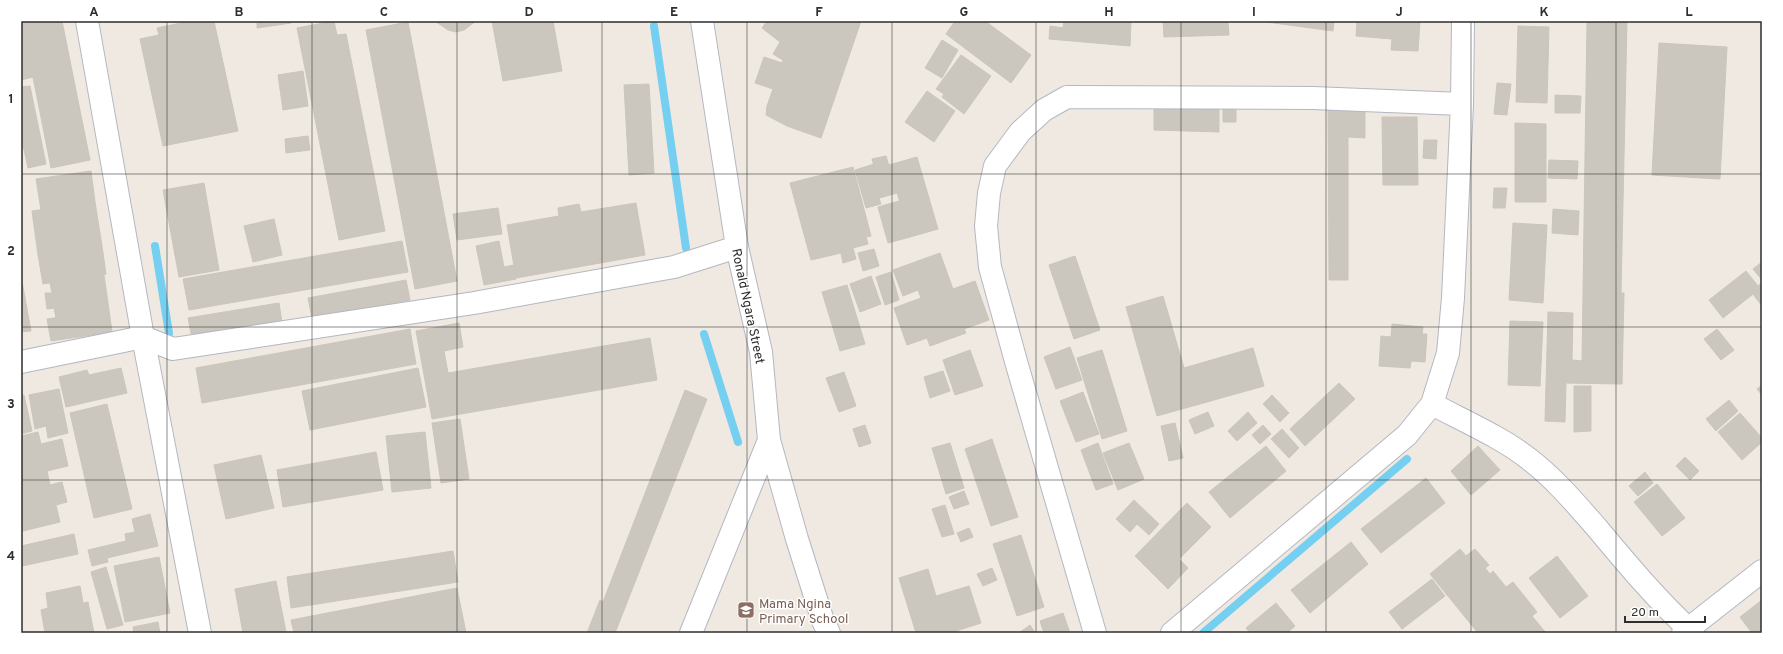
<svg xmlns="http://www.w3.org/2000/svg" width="1783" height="654" font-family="Overpass,sans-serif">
	<rect width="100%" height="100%" fill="#efe9e1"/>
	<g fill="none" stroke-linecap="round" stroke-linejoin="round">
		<path stroke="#75cff0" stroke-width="8" d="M654,26L686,248
			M155,246L169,333
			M704,334L738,442
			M1203,633L1407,459"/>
	</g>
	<path fill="#cbc7bf" stroke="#cbc5ba" d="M21,21H62L90,160L51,168L33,77L21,80Z
		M191,21H214L238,131L163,146L140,39L159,35L157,28Z
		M257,21H291V23L257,28Z
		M334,21L337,35L346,34L385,231L339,240L297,28Z
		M435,21H476L464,30L456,32L448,30Z
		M492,21H553L562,71L503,81Z
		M767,21H861L821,138L787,126L766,115L767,106L773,89L755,83L764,57L782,63L783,60L773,54L780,42L762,28Z
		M955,21H985L1031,55L1011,83L946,34Z
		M1064,21H1131L1130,46L1049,39L1050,26L1063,28Z
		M1163,21H1228L1229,35L1164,37Z
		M1259,21H1334L1333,31Z
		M1357,21H1420L1418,51L1391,50L1392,39L1356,36Z
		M1587,21H1627L1621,293H1624L1622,384L1566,383L1565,422L1545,421L1548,312L1573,313L1572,360L1582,361Z
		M408,22L457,281L415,289L366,30Z
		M1518,26L1549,27L1547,103L1516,102Z
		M942,40L958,50L942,78L925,68Z
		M1659,43L1727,47L1720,179L1652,175Z
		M961,55L991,76L964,114L942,97L944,94L936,89Z
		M303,71L308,106L283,110L278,75Z
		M1497,83L1511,84L1507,115L1494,114Z
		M649,84L654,173L629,175L624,85Z
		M30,86L46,164L28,168L21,136V87Z
		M927,91L955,111L934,142L905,122Z
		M1555,95L1581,96L1580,113H1555Z
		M1154,105L1219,106V132L1154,130Z
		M1223,107H1236V122H1223Z
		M1328,109H1365V138L1348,137V280H1329Z
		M1382,117H1417L1418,185H1383Z
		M1515,123L1546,124V202H1515Z
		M308,136L310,150L286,153L285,139Z
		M1424,140H1437L1436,159L1423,158Z
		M886,156L897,193L883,197L872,159Z
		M917,157L938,229L910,237L889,165Z
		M1549,160L1578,161L1577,179L1548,178Z
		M874,164L883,197L879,198L881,204L866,208L855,170Z
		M853,167L871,236L866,237L868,244L853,248L856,259L843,263L841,253L811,260L790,183Z
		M91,171L95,202L41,210L36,179Z
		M204,183L219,270L179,277L163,190Z
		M1494,188H1507L1505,208H1493Z
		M899,201L910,237L888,243L878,207Z
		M95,202L102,246L38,255L32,211Z
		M636,203L645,255L516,278L507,225L559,216L558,208L579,204L581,212Z
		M498,208L502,234L457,240L453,214Z
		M1553,209L1579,211L1578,235L1552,233Z
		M274,219L282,255L253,262L244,226Z
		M1513,223L1547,225L1543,303L1509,300Z
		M402,241L408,272L189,310L183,279Z
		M499,241L504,267L514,265L516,279L484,285L476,246Z
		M102,246L106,274L43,284L38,255Z
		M874,249L879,266L863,271L858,253Z
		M940,253L953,289L975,281L989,320L964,329L966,333L930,346L927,338L907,345L894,308L921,298L918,290L903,296L893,270Z
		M1075,256L1100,330L1074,339L1049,265Z
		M1762,262V280L1753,269Z
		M1746,271L1758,286L1762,282V306L1753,294L1723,318L1709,300Z
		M891,272L899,300L885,305L876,277Z
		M104,275L109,310L56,318L54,308L47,309L45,293H52L50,283Z
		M21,276L31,331L21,332Z
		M871,276L881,304L860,312L850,284Z
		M406,280L410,300L312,318L308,298Z
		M847,285L865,344L840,351L822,292Z
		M1163,296L1184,368L1253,348L1264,386L1157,416L1126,307Z
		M279,303L282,323L192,338L188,318Z
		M109,310L112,332L51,341L47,319Z
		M1510,321L1543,322L1540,386L1508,385Z
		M459,323L463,347L444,351L448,373L650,338L657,380L432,419L416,331Z
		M1392,324L1423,327L1422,334H1427L1425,362L1411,361L1410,368L1379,366L1381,336L1391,337Z
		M410,329L416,364L202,403L196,368Z
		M1717,329L1734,350L1721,360L1704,339Z
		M1070,347L1082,380L1056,389L1044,357Z
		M970,350L983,386L955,395L943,360Z
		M1102,350L1127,431L1102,439L1077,358Z
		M121,368L127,393L66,407L59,377L87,370L89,375Z
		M418,368L426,407L310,430L302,391Z
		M943,371L950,391L930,398L924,377Z
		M844,372L856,406L839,412L826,378Z
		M1339,383L1355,399L1305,446L1290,429Z
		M1762,385V395L1757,389Z
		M1574,386H1591V431L1574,432Z
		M59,389L68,433L48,438L46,426L35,429L29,395Z
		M685,390L707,399L615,633H587L600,600L603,602Z
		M1083,392L1099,434L1076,442L1060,401Z
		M21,395H24L32,431L21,434Z
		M1272,395L1289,413L1280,422L1263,404Z
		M1729,400L1738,411L1716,431L1706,419Z
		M107,404L132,509L94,518L70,413Z
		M1208,412L1214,426L1195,434L1189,420Z
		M1248,412L1257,423L1237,441L1228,431Z
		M1740,413L1762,438V442L1742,460L1718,432Z
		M460,419L469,479L441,483L432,423Z
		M1175,423L1183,458L1169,461L1161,426Z
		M865,425L871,443L859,447L853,429Z
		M1263,425L1271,434L1260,444L1252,435Z
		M1282,429L1299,448L1289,458L1271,439Z
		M38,432L41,444L62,439L68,466L47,471L50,485L62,482L67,502L56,505L60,522L23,531L21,525V436Z
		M425,432L431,488L392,492L386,436Z
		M992,439L1018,517L991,526L965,449Z
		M950,443L964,488L946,494L932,448Z
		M1098,443L1113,484L1096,490L1081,450Z
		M1129,443L1144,479L1118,490L1103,453Z
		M1266,446L1286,471L1230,518L1209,492Z
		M1478,446L1500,470L1471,495L1451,471Z
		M376,452L383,490L283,507L277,470Z
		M261,455L274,508L226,519L214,465Z
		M1685,457L1699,471L1690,480L1676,466Z
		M1645,472L1653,483L1638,496L1629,486Z
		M1426,478L1445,503L1381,553L1361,529Z
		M1657,484L1685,518L1662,536L1634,502Z
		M964,491L969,504L954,509L949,497Z
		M1134,500L1159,524L1149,535L1137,524L1130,532L1116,519Z
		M1187,503L1211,527L1179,559L1188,568L1168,589L1135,556Z
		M945,505L954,534L942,537L932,509Z
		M150,514L158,546L107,558L108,562L92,566L88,550L126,541L125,534L135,532L132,519Z
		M969,528L973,537L961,542L957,533Z
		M74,534L78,554L22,566L21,546Z
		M1021,535L1044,607L1017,616L993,544Z
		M1351,542L1368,564L1310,613L1291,590Z
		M1460,549L1466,556L1475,549L1489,565L1485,568L1490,574L1493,571L1506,587L1513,582L1537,612L1532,616L1546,633H1478L1430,574Z
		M453,551L458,582L291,608L287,577Z
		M1557,556L1588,596L1560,618L1529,578Z
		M159,557L170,613L125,622L114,566Z
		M106,567L123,625L107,629L91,572Z
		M992,568L997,580L983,586L977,574Z
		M928,569L936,596L969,586L981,623L950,633H916L899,578Z
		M1432,579L1445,596L1402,629L1389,612Z
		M276,581L286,632L243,633L235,589Z
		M80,586L83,603L88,602L94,633H45L41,610L48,608L46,593Z
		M457,588L466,633H294L291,620Z
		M1762,600V633H1752L1740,617Z
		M1276,603L1295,626L1287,633H1250L1246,628Z
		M1063,613L1070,633H1044L1040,621Z
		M158,622L160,633H134L133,627Z
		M1030,625L1035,633H1019Z"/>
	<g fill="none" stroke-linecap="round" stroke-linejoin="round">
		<g stroke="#b4b7c1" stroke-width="24">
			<path id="minor" d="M87,21L143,337L200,633
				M21,362L143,337L173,349L474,303L674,267L737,247
				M1432,404C1462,420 1503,438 1529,459C1555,479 1576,504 1597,528C1627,564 1658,601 1693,633
				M769,440L797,539L823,621L829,633
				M1095,633L1017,365L990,267L986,226L989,193L995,166L1020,132L1044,110L1067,97L1313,98L1462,104
				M1172,633L1407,435L1432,404L1448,353L1453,298L1462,104L1463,21
				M1683,633L1762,571"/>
		</g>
		<g stroke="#b4b7c1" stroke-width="24">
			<path id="tertiary" d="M691,633L769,440L761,352L737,247L702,21"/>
		</g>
		<use href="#minor" stroke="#fff" stroke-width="22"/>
		<use href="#tertiary" stroke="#fff" stroke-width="22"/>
	</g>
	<path fill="none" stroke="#2e2e2e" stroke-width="1" stroke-opacity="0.55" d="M167,21V633M312,21V633M457,21V633M602,21V633M747,21V633M892,21V633M1036,21V633M1181,21V633M1326,21V633M1471,21V633M1616,21V633M21,174H1762M21,327H1762M21,480H1762"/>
	<defs>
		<g id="school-square" transform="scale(0.9)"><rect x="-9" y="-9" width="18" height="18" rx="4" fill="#8d6e63" stroke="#fff"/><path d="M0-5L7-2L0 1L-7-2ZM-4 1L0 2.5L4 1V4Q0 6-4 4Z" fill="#fff"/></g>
	</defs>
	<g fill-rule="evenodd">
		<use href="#school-square" x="746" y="610"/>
	</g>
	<g text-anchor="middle" stroke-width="3" stroke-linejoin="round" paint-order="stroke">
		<g font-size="13" fill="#2e2e2e" stroke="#fff">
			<text transform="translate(749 306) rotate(78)" y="5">Ronald Ngara Street</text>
		</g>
		<g font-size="13" fill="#785e54" stroke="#fff" text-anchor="start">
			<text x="759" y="608">Mama Ngina<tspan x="759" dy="15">Primary School</tspan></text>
		</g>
	</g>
	<rect width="1783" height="654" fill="none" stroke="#ffffff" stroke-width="44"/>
	<path d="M1625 616v6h80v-6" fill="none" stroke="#2e2e2e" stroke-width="2"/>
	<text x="1631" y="616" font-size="12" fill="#2e2e2e" stroke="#ffffff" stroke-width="3" paint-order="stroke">20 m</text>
	<rect x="22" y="22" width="1739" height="610" fill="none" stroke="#2e2e2e" stroke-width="1.5"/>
	<g font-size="13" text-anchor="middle" font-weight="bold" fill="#2e2e2e">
		<text x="94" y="16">A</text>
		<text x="239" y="16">B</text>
		<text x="384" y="16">C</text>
		<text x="529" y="16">D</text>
		<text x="674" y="16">E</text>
		<text x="819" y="16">F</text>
		<text x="964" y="16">G</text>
		<text x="1109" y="16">H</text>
		<text x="1254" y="16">I</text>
		<text x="1399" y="16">J</text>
		<text x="1544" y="16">K</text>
		<text x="1689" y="16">L</text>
		<text x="11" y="103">1</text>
		<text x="11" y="255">2</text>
		<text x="11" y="408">3</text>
		<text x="11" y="560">4</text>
	</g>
</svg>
